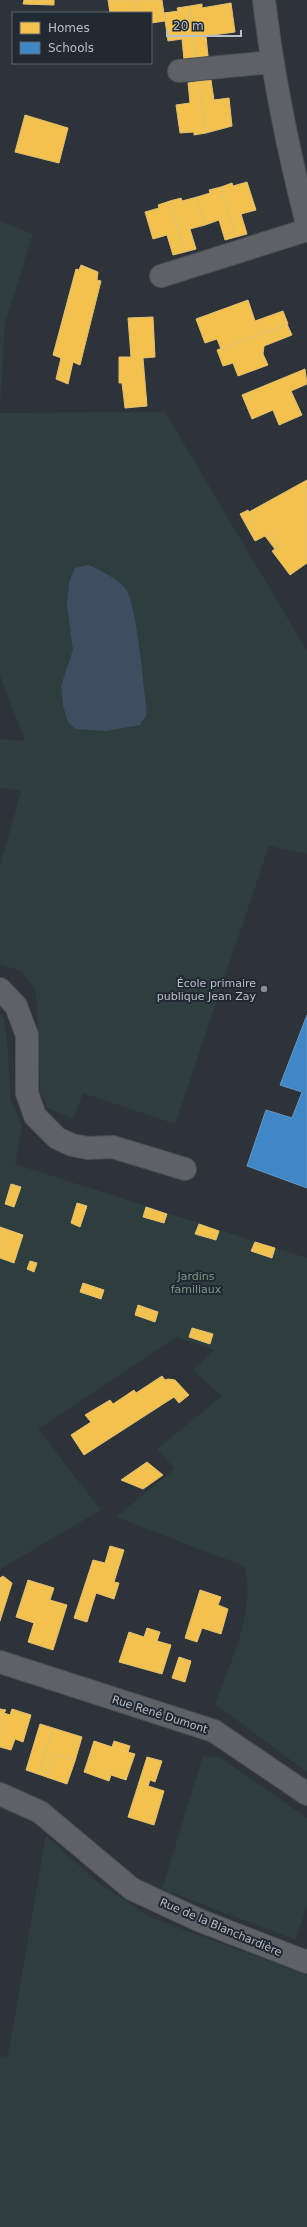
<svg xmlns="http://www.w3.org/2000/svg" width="307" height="2227" font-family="'DejaVu Sans',sans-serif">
	<rect width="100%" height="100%" fill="#2e3339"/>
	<path fill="#2e3e3f" d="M0,221L33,234L5,323L0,407Z
		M165,412L307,651V854L269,846L175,1124L83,1093L73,1119L48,1108L40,1091L36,990L21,971L0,964V867L21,791L0,788V739L25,741L0,676V413Z
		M0,1014L3,1016L7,1039L11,1101L22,1126L15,1164L307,1258V1772L215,1704C230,1664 257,1608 244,1566L116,1517L175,1469L157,1449L222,1396L193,1370L214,1350L176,1337L38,1429L101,1510L0,1569Z
		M203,1756L221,1758L307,1818V1905L296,1940L162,1889Z
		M46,1835L97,1882L150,1917L307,1975V2227H0V2057L8,2056Z"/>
	<path fill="#3f4d60" d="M89,565C101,571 115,577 125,588C137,602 144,691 147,714L140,725L106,731L76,729L68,722L63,705L61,686L73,650L67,605L69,582L75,568Z"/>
	<path fill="#f2c14e" stroke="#e1c073" d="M24,0H54V5L23,4Z
		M108,0H135L137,13H110Z
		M135,0H162L165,21L151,23V13H137Z
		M231,3L235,32L206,36L208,56L196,58L190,6L202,4V8Z
		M190,6L196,58L184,60L182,39L168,41L164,13L178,11L177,8Z
		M211,80L214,100L229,98L232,126L206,133L199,81Z
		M199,81L206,133L194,135V132L180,133L176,105L190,103L188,83Z
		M25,115L68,128L59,163L15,152Z
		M247,182L256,210L241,214L247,234L236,237L221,187L232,183L233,186Z
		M221,187L236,237L225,240L219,220L205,225L197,197L210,193L209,190Z
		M197,197L205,225L190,229L196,249L185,252L170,201L181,198L182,201Z
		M170,201L185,252L173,255L167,235L153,239L145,212L159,208L158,205Z
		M81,265L98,272L97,280L101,281L80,365L73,362L68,384L56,379L61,358L53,355L76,269L79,270Z
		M248,300L255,321L283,311L288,324L221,349L217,339L205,343L196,319Z
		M153,317L155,357L143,358L147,406L125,408L122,383H119V357H131L128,318Z
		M287,324L292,335L264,346L263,354L268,365L238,376L233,363L223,366L217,350Z
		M305,369L307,384L291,391L302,415L279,425L273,410L252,419L242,395Z
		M307,480V563L290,575L272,551L281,545L271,533L255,541L246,525L254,521L249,512Z
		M248,510L254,521L246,525L240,514Z
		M271,533L281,545L275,549L265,536Z
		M11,1184L21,1187L14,1207L5,1204Z
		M77,1203L87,1206L80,1227L71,1223Z
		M146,1207L167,1214L164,1223L143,1217Z
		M199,1224L219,1231L216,1240L195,1234Z
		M0,1227L23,1235L14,1263L0,1258Z
		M255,1242L275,1248L272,1258L251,1251Z
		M30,1261L37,1263L34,1272L27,1269Z
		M83,1283L104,1290L101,1299L80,1292Z
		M138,1305L158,1312L155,1322L135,1315Z
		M192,1328L213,1334L210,1344L189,1337Z
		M162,1376L165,1380L168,1379L175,1380L189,1395L179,1403L174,1397L84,1455L71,1435L91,1422L85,1415L110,1400L113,1404L134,1390L136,1393Z
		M147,1462L163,1475L143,1489L121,1480Z
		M110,1546L124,1550L114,1582L119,1583L114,1599L96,1593L87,1622L74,1618L93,1560L105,1563Z
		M3,1576L12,1583L0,1621V1578Z
		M28,1580L54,1588L50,1600L67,1605L53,1650L28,1642L34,1623L16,1617Z
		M200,1590L221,1597L218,1605L228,1609L221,1634L202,1628L197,1642L185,1638Z
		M147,1628L160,1632L157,1641L171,1645L162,1674L119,1662L129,1632L144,1637Z
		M179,1657L191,1661L185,1682L172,1678Z
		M0,1709L6,1710L4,1713L10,1715L12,1709L31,1715L23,1742L15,1739L11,1750L0,1747Z
		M40,1724L53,1728L40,1770L48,1773L54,1754L75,1761L67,1784L26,1770Z
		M53,1728L82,1737L75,1761L54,1754L48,1773L40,1770Z
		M94,1741L112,1747L114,1741L130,1746L128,1752L135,1754L126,1780L111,1775L109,1781L84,1772Z
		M147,1757L162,1761L155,1782L150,1780L148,1786L164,1791L154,1825L128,1817Z"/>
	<path fill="#3f88c5" stroke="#6498c6" d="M307,1015V1188L247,1166L266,1110L292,1118L302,1092L280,1085Z"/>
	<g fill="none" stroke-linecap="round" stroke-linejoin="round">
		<g stroke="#4c4f53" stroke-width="24">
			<path id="street" d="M264,0C273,76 288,150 307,224
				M179,71L271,62
				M161,276L307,230
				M0,989L16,1006L27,1035V1093L35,1116L57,1138L72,1145L88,1148L113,1147L185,1169
				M0,1662L214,1731L307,1794
				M0,1794L40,1812L132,1889L201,1921L307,1962"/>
		</g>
		<use href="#street" stroke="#5e6166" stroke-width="22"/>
	</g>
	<circle fill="#888e96" stroke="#212933" stroke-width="1.5" cx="264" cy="989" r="4"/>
	<g text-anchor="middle" stroke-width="4" stroke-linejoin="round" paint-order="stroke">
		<g font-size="11" fill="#b9bfc8" stroke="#212933" text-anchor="end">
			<text x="256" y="987">École primaire<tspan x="256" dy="13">publique Jean Zay</tspan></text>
		</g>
		<g font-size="11" fill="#7a9b82" stroke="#212933">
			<text x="196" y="1280">Jardins<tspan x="196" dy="13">familiaux</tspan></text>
		</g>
		<g font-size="11" fill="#b9bfc8" stroke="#212933">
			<text transform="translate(160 1714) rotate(18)" y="4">Rue René Dumont</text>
			<text transform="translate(221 1927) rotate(23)" y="4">Rue de la Blanchardière</text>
		</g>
	</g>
	<rect x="12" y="12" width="140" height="52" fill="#212933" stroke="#5e656f"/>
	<rect x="20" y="22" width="20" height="12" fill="#f2c14e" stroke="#5e656f"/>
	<text x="48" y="32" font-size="12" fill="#b9bfc8">Homes</text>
	<rect x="20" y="42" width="20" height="12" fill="#3f88c5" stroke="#5e656f"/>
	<text x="48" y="52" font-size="12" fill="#b9bfc8">Schools</text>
	<path d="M167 30v6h74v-6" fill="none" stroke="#b9bfc8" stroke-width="2"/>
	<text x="173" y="30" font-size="12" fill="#b9bfc8" stroke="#212933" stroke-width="3" paint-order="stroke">20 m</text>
</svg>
